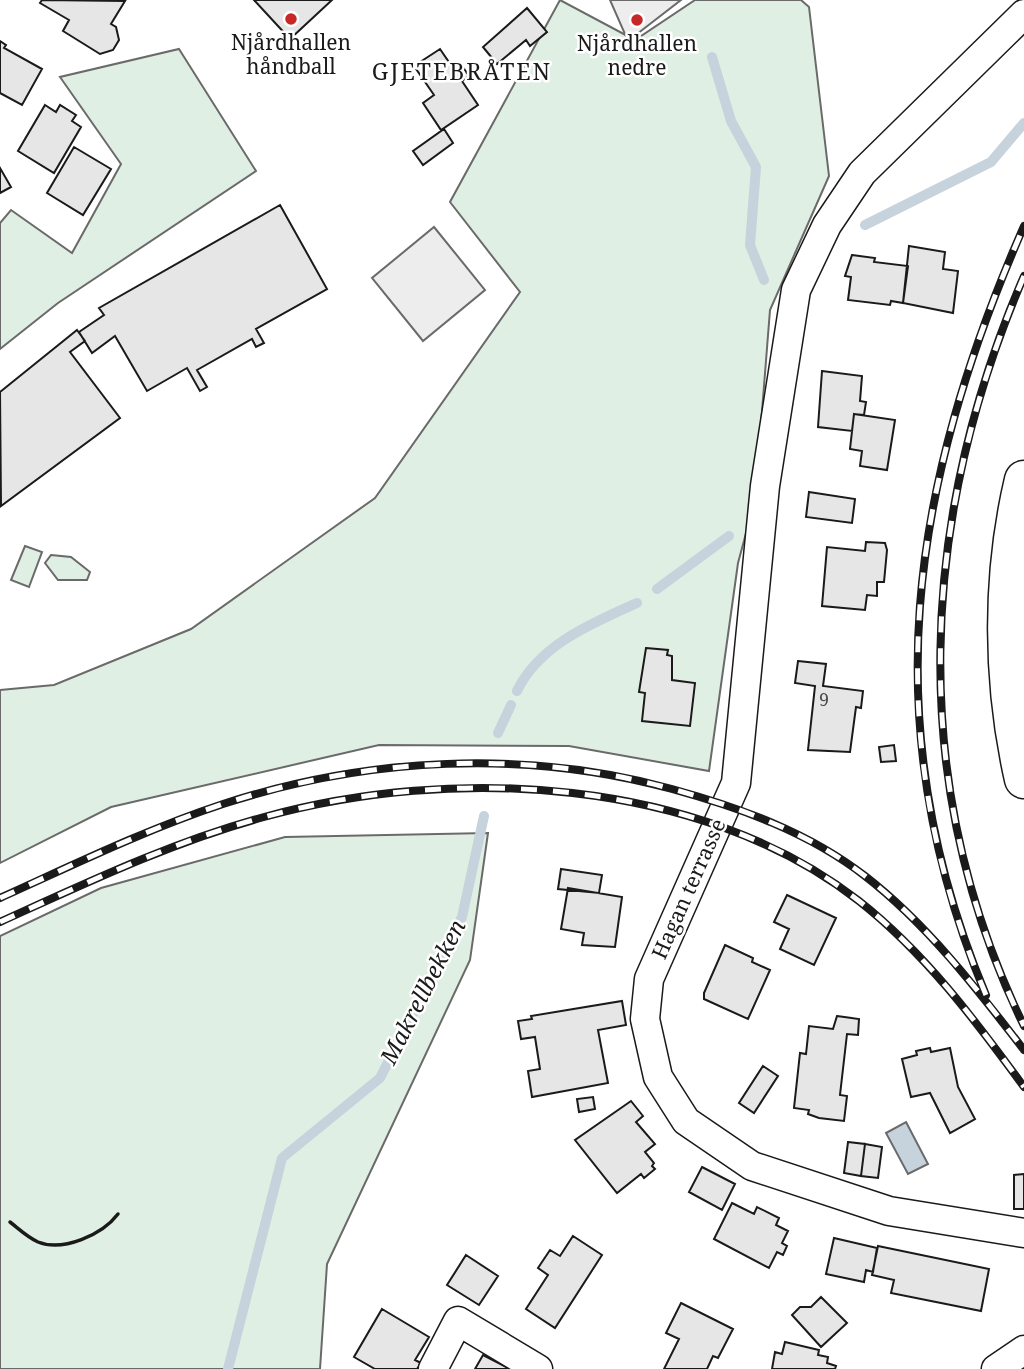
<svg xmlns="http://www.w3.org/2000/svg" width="1024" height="1369" font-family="'Noto Serif',serif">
	<rect width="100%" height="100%" fill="#fff"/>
	<path fill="#e0efe3" stroke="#6a6a6a" stroke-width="2" d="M560,0L635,40L695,0H801L809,7L829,176L770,310L755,500L738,563L709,771L569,746L379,745L111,807L0,863V690L54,685L191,629L375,498L520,292L450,202Z
		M179,49L256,171L58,303L0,349V223L11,210L72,253L121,164L60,77Z
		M25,546L42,552L29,587L11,580Z
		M51,555L71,557L90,572L87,580H58L45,563Z
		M488,833L470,960L327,1264L320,1369H0V936L101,888L285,837Z"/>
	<path fill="#ededed" stroke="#6a6a6a" stroke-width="2" d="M610,0H681L628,41Z
		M434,227L485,290L423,341L372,278Z"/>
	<path fill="#c6d2dc" stroke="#6a6a6a" stroke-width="2" d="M906,1122L928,1164L908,1174L886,1133Z"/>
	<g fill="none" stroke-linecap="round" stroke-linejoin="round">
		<path stroke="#c6d2dc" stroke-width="10" d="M712,57L731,121L756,167L750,245L764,280
			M865,225L991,162L1024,123
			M657,589L729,536
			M517,691C539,645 592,623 637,603
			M498,733L511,705
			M228,1369L282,1158L380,1078L462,917L484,816"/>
	</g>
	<path fill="#e6e6e6" stroke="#1a1a1a" stroke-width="2" d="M42,0L125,1L111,24L116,27L119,40L113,50L100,54L63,31L69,20L40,3Z
		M254,0H332L290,39Z
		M527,8L547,32L530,46L526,40L497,64L483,47Z
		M0,41L6,45L4,48L42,69L22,105L0,93Z
		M440,49L453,68L460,63L469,76L462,81L478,105L441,130L423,103L434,95L414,66Z
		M45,105L56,112L60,105L76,115L72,121L81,127L54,173L18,151Z
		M444,129L453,143L423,165L413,151Z
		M74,147L111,169L83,215L47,193Z
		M0,168L11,187L0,193Z
		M280,205L327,289L256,329L264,343L256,347L252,339L197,370L207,387L200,391L187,368L147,391L115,336L92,353L79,332L104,315L99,308Z
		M909,246L945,252L943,269L958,271L953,313L903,303Z
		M852,255L875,258L874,262L908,266L903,303L891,301L890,305L848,300L851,277L845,276Z
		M77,330L85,341L70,352L120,418L1,506L0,392Z
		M822,371L862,376L860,401L866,402L864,415L854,414L852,431L818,427Z
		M854,414L895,420L887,470L860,466L862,451L850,449Z
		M809,492L855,499L852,523L806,517Z
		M866,542L885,543L887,550L884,582H877V596L867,595L865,610L822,606L827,547L865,551Z
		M646,648L668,650L667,655L672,656V680L695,683L690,726L642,721L645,693L639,692Z
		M798,661L826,664L823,686L863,691L861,708L856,707L850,752L808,750L815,686L795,683Z
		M894,745L896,761L881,762L879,747Z
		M561,869L602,875L599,893L558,889Z
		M568,888L622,897L615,947L582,945L584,933L561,929Z
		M787,895L836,918L814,965L780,949L789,929L774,922Z
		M725,945L753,958L752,962L770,970L748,1019L704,999V993Z
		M622,1001L626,1025L598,1030L608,1083L532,1097L528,1071L540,1069L535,1037L521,1039L518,1021L532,1019L531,1016Z
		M837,1016L859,1019L858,1035L847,1034L840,1095L847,1096L844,1121L819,1118L808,1114L809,1110L794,1108L800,1053L806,1054L809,1026L833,1029Z
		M930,1048L931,1052L950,1048L958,1087L975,1119L950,1133L930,1093L911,1097L902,1059L917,1055L916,1051Z
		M763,1066L778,1076L754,1113L739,1103Z
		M593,1097L595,1109L579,1112L577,1099Z
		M631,1101L643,1116L636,1122L655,1144L645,1152L654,1163L652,1166L655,1169L644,1178L641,1174L617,1193L575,1140Z
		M848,1142L865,1144L861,1176L844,1173Z
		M865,1144L882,1147L878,1178L861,1176Z
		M702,1167L735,1184L722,1210L689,1192Z
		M1024,1174V1209H1014V1175Z
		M732,1203L754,1214L757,1207L779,1218L776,1225L788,1231L782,1243L787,1246L783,1255L777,1252L769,1268L714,1239Z
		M573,1236L602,1255L555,1328L526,1309L548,1275L538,1268L550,1250L560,1256Z
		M834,1238L877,1248L873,1272L866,1270L864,1282L826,1274Z
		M878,1246L989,1269L981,1311L891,1293L894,1280L872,1275Z
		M466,1255L498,1276L479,1305L447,1285Z
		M821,1297L847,1323L821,1347L792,1315L800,1307H811Z
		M681,1303L733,1329L718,1358L713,1356L707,1369H664L679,1339L666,1333Z
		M382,1309L429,1337L415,1360L421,1363L417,1369H375L354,1357Z
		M785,1342L819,1350L818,1355L828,1357L827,1363L836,1366L835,1369H772L775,1352L782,1354Z
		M483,1355L510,1369H475Z"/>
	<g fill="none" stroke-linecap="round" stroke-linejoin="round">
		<g stroke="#1a1a1a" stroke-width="31">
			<path id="street" d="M1024,14L862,173L827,225L796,290L765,486L736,783L649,979L645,1019L658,1077L686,1121L752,1166L889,1211L1024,1233
				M433,1369L458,1321L538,1369
				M996,1369L1024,1350"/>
		</g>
		<g stroke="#1a1a1a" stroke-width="41">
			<path id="primary" d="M1024,480C1001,577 1002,682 1024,779"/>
		</g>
		<use href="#street" stroke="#fff" stroke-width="28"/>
		<use href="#primary" stroke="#fff" stroke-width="38"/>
		<g stroke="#1a1a1a" stroke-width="8">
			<path id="rail" d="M1024,276C919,519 906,784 1024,1026
				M0,898C73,865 147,829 223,804C367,757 526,749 672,789C741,808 808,832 865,876C927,924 977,989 1024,1050
				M0,922C86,883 172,842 264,817C452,765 700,777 859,901C925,953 975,1020 1024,1087
				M986,995C873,726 910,486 1024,226"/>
		</g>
		<use href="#rail" stroke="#fff" stroke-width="5" stroke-dasharray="16" stroke-linecap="butt"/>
		<path stroke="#1a1a1a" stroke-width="3.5" d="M10,1222C19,1229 27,1237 38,1242C63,1252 102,1235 118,1214"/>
	</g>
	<g fill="#c62828" stroke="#fff" stroke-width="2.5">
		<circle cx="291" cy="19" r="7"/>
		<circle cx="637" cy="20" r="7"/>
	</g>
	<g text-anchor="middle" stroke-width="5" stroke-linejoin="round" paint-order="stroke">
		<g font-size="18" fill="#4d4d4d">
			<text x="824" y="706">9</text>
		</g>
		<g font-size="21" fill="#1a1a1a" stroke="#fff">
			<text x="291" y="50">Njårdhallen<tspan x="291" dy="24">håndball</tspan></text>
			<text x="637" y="51">Njårdhallen<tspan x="637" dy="24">nedre</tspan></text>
		</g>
		<g font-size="21" fill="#1a1a1a" stroke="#fff">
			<text transform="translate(689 889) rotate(-66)" y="7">Hagan terrasse</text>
		</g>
		<g font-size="23" letter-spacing="2" fill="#1a1a1a" stroke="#fff">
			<text x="462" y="80">GJETEBRÅTEN</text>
		</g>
		<g font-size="23" font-style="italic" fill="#1a1a1a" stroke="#fff">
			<text transform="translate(423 992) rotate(-63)" y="8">Makrellbekken</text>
		</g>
	</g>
</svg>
